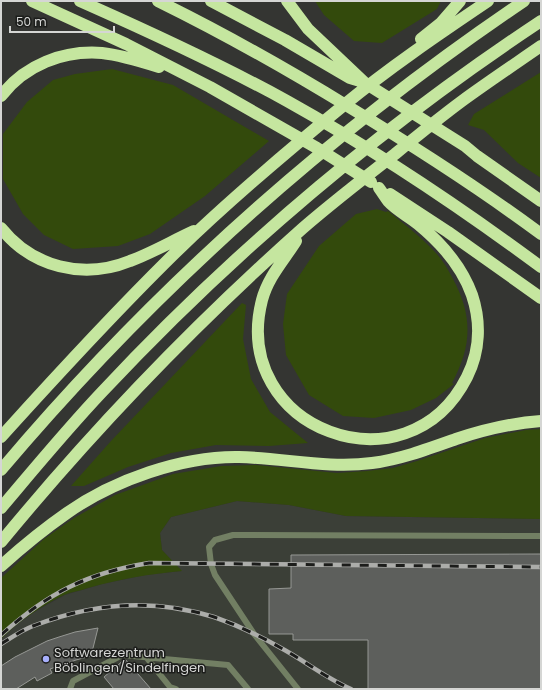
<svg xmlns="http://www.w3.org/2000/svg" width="542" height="690" font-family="Poppins,sans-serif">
	<rect width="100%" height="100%" fill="#343532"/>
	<path fill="#3b3f37" d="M237,501L289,505L346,516L541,519V689H1V639L18,623L34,612L65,595L102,584L145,575L181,571L162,550L160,533L171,517Z"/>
	<path fill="#334a0c" d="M315,1H441L437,9L382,43L354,41L324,15Z
		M112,69L173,85L269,141L205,196L150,234L118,246L73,249L44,235L23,214L3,179V134L27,102L53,80L75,74Z
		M541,72V178L518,163L484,130L468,125L474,114Z
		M377,209L386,212L388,211C404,224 420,236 434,251C442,259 448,269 453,279C473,316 472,346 452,383L454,384L436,398L411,410L374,418L343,416L309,395L286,355L283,324L287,294L319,246L356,214Z
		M242,303L246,305L243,339L251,379L270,412L308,443L269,446L216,445L171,453L128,467L84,486H71L111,441Z
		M541,429V519L346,516L289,505L237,501L171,517L160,533L162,550L182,571C149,574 120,579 88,588C80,591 71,592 64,595C41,606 19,621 1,639V578L44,539L74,518L115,495L173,474L221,466L256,465L337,473L367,471L393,468L417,461L485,438L526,430Z"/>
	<path fill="#5d5f5c" stroke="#969894" d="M541,554V689H368V640H293V634H269V589L291,588V555Z
		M98,628L91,656L76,660L50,669L52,673L37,681L35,677L16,689H1V666L15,657L47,641L59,637L75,632Z
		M125,659L151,689H114L104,677Z"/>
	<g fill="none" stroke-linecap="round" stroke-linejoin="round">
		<path stroke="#727f63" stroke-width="6" d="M146,657L170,687L176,689
			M70,689L73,681L122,655L228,665L248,689
			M298,689L254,634L215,575L211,564L209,547L215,540L233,535L541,536"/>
		<path stroke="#c5e69f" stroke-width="12" d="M32,1L126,44L210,87L317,148L371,182
			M80,1C150,32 220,64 287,101C375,150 460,207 541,267
			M158,1C223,33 287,69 349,107C415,147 479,188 541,234
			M211,1L285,40L350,78L360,81
			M287,1L308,29L365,83L465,146L477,156L541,201
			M421,39L441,23L460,1
			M1,96C25,65 63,50 102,53C121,55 140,61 159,67
			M390,194L448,232L541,298
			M1,228C32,267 83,280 130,261C152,253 172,241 194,231
			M296,241C284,260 268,277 262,300C229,429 407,496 467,377C480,351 481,322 472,295C462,267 440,242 418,224C408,216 396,210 388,201C385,197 382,192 379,188
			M1,437C57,375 113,314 173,255C227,202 285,153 344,105C389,68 439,34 488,1
			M1,470C153,290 329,133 524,1
			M1,508C34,469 67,429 102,392C233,252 381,127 541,21
			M1,542C94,429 194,325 303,228C333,202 364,178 395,154C417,136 439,118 462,101C488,82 515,64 541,46
			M1,566C22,547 44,529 67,513C114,480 182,456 239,457C284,458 328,469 372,463C401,459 428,449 456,439C483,430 512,423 541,421"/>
		<g stroke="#acadaa" stroke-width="4.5">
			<path id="rail" d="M1,635C48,593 87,573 149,563L541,567
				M1,644C11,638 22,630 33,626C92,603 154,598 214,617C237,625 260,636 281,648C305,661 326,678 351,689"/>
		</g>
		<use href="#rail" stroke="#1c1d1b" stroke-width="3" stroke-dasharray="9" stroke-linecap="butt"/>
	</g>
	<circle fill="#a8b0fc" stroke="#1c1d1b" stroke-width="1.5" cx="46" cy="659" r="4"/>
	<g text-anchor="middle" stroke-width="3" stroke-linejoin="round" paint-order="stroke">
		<g font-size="13" fill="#d5d6d4" stroke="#1c1d1b" text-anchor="start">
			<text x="54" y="657">Softwarezentrum<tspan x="54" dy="15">Böblingen/Sindelfingen</tspan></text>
		</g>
	</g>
	<rect width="542" height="690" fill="none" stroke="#d5d6d4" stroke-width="4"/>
	<path d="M10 26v6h104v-6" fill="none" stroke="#d5d6d4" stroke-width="2"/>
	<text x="16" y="26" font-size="12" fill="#d5d6d4" stroke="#1c1d1b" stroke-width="3" paint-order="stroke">50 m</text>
</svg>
